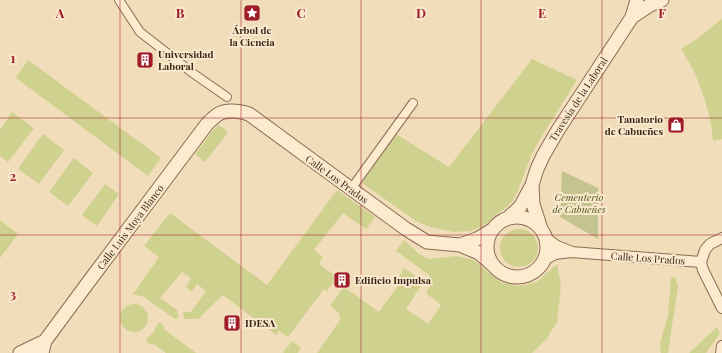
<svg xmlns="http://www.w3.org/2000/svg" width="722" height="353" font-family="'Playfair Display',serif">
	<rect width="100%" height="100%" fill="#f2ddbb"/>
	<path fill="#cfd18f" d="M722,19V139L713,141C712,119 704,95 695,74C691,65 686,57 681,49L697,39Z
		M532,59L577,80L537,144L531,156L518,190L513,201L503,210L495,215L490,221L481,227L470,231L454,232L430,227L416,221L362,183L396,134L449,167Z
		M28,60L161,158L148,176L16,78Z
		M12,112L34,128L8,162L0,156V130Z
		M219,125L227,131L226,135L205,162L196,155V153L213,130Z
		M43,134L64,150L39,184L18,169Z
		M74,158L93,173L68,206L49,192Z
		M105,184L119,194L97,226L82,215Z
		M337,190L375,217L366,229L343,213L314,250L323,257L319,264L337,277L327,291L324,289L288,337L279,331L276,335L223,295L198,319H184L183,312H191L206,291L197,284L192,292L186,287L191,278L182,272L160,298L177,310L179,317L175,319L144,297L133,294L159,257L144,246L170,213L267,285Z
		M0,220L18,234L0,258Z
		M500 248a19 19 0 1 1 38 0a19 19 0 1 1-38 0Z
		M404,240L419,254L429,259L456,256L474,260L485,270L501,282L519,286L537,282L557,264L561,285L557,322L547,338L532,353H317L340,320L339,313L330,306L344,287L379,312L399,284L396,282L404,268L413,274L422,284L406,309L428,324L441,305L426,293L431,284L429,275L396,251Z
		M675,277L678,286L668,353H661L660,343L668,316L671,278Z
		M120 318a14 14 0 1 1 28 0a14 14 0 1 1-28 0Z
		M158,323H160L164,326V329L196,353H166L154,344L151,345L146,341V339L153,333Z
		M717,327L720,333L706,353H689Z
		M292,341L301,348L298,353H283Z"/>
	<path fill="#c3c48f" d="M562,171L598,188V239L560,217Z"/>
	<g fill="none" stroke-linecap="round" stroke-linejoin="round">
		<g stroke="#8b6c53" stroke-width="10">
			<path id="pedestrian" d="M119,0L140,32L194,74L227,97
				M351,189L413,103"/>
		</g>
		<g stroke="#8b6c53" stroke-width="12">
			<path id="minor" d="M546,238L557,246L570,251
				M722,238L710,244L705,250L701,262L703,270L722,308
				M544,260L555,254L571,252L701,262
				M721,353L722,346"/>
		</g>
		<g stroke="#8b6c53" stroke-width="15">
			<path id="tertiary" d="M632,17L650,5L662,0
				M532,185L533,204L541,229
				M487 247a30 30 0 1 1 60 0a30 30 0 1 1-60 0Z
				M508,218L520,207L532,185L537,169L543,156L558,130L632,17L637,0
				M460,245L477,239L492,230
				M20,353L45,341
				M42,353L45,341L87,284L207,124C210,121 213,118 217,115C226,109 239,111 249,114L406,229L427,242L460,245L479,253L496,268"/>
		</g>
		<use href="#pedestrian" stroke="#fcebcf" stroke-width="8"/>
		<use href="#minor" stroke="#fcebcf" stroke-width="10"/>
		<use href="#tertiary" stroke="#fcebcf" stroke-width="13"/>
	</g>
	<path fill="none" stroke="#a01d2a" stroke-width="1" stroke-opacity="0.55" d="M120,0V353M241,0V353M361,0V353M481,0V353M602,0V353M0,118H722M0,235H722"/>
	<defs>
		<g id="sight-square" transform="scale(0.9)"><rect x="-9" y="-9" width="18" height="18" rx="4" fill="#a01d2a" stroke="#f9e8cc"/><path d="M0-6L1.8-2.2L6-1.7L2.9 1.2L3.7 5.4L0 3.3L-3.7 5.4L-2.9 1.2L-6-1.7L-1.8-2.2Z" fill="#fff"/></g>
		<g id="building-square" transform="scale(0.9)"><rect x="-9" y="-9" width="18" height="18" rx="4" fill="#a01d2a" stroke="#f9e8cc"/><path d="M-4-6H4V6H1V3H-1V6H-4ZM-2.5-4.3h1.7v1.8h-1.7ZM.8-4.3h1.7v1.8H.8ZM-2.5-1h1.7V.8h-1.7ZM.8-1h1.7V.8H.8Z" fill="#fff"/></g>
		<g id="shop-square" transform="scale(0.9)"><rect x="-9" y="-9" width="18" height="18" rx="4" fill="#a01d2a" stroke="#f9e8cc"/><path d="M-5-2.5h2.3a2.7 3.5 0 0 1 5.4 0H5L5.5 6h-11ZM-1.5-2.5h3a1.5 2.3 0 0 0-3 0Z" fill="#fff"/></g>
	</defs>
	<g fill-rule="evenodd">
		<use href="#sight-square" x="252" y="13"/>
		<use href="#building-square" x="145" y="60"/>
		<use href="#shop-square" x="676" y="125"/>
		<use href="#building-square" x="342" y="280"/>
		<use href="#building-square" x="232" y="323"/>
	</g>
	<g text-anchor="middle" stroke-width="4" stroke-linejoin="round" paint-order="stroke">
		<g font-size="10" font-weight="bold" fill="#39261a" stroke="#f9e8cc" text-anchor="start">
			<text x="252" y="34" text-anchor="middle">Árbol de<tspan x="252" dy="12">la Ciencia</tspan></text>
			<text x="158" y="58">Universidad<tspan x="158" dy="12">Laboral</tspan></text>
			<text x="663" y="123" text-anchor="end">Tanatorio<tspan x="663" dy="12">de Cabueñes</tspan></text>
			<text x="355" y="284">Edificio Impulsa</text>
			<text x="245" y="327">IDESA</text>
		</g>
		<g font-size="10" fill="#39261a" stroke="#f9e8cc">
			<text transform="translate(578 99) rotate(-57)" y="4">Travesía de la Laboral</text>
			<text transform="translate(337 179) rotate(36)" y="4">Calle Los Prados</text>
			<text transform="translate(130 227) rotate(-53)" y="4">Calle Luis Moya Blanco</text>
			<text transform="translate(648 258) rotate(4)" y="4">Calle Los Prados</text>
		</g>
		<g font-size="10" font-style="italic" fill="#4e571e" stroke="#f9e8cc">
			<text x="579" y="201">Cementerio<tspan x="579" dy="12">de Cabueñes</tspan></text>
		</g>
	</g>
	<g font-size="13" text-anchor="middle" font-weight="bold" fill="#a01d2a" stroke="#f9e8cc" stroke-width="4" stroke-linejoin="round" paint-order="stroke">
		<text x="60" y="18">A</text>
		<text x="180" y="18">B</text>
		<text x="301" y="18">C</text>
		<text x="421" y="18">D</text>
		<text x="542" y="18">E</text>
		<text x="662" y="18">F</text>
		<text x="13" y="63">1</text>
		<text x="13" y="181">2</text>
		<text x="13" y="299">3</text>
	</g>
</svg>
